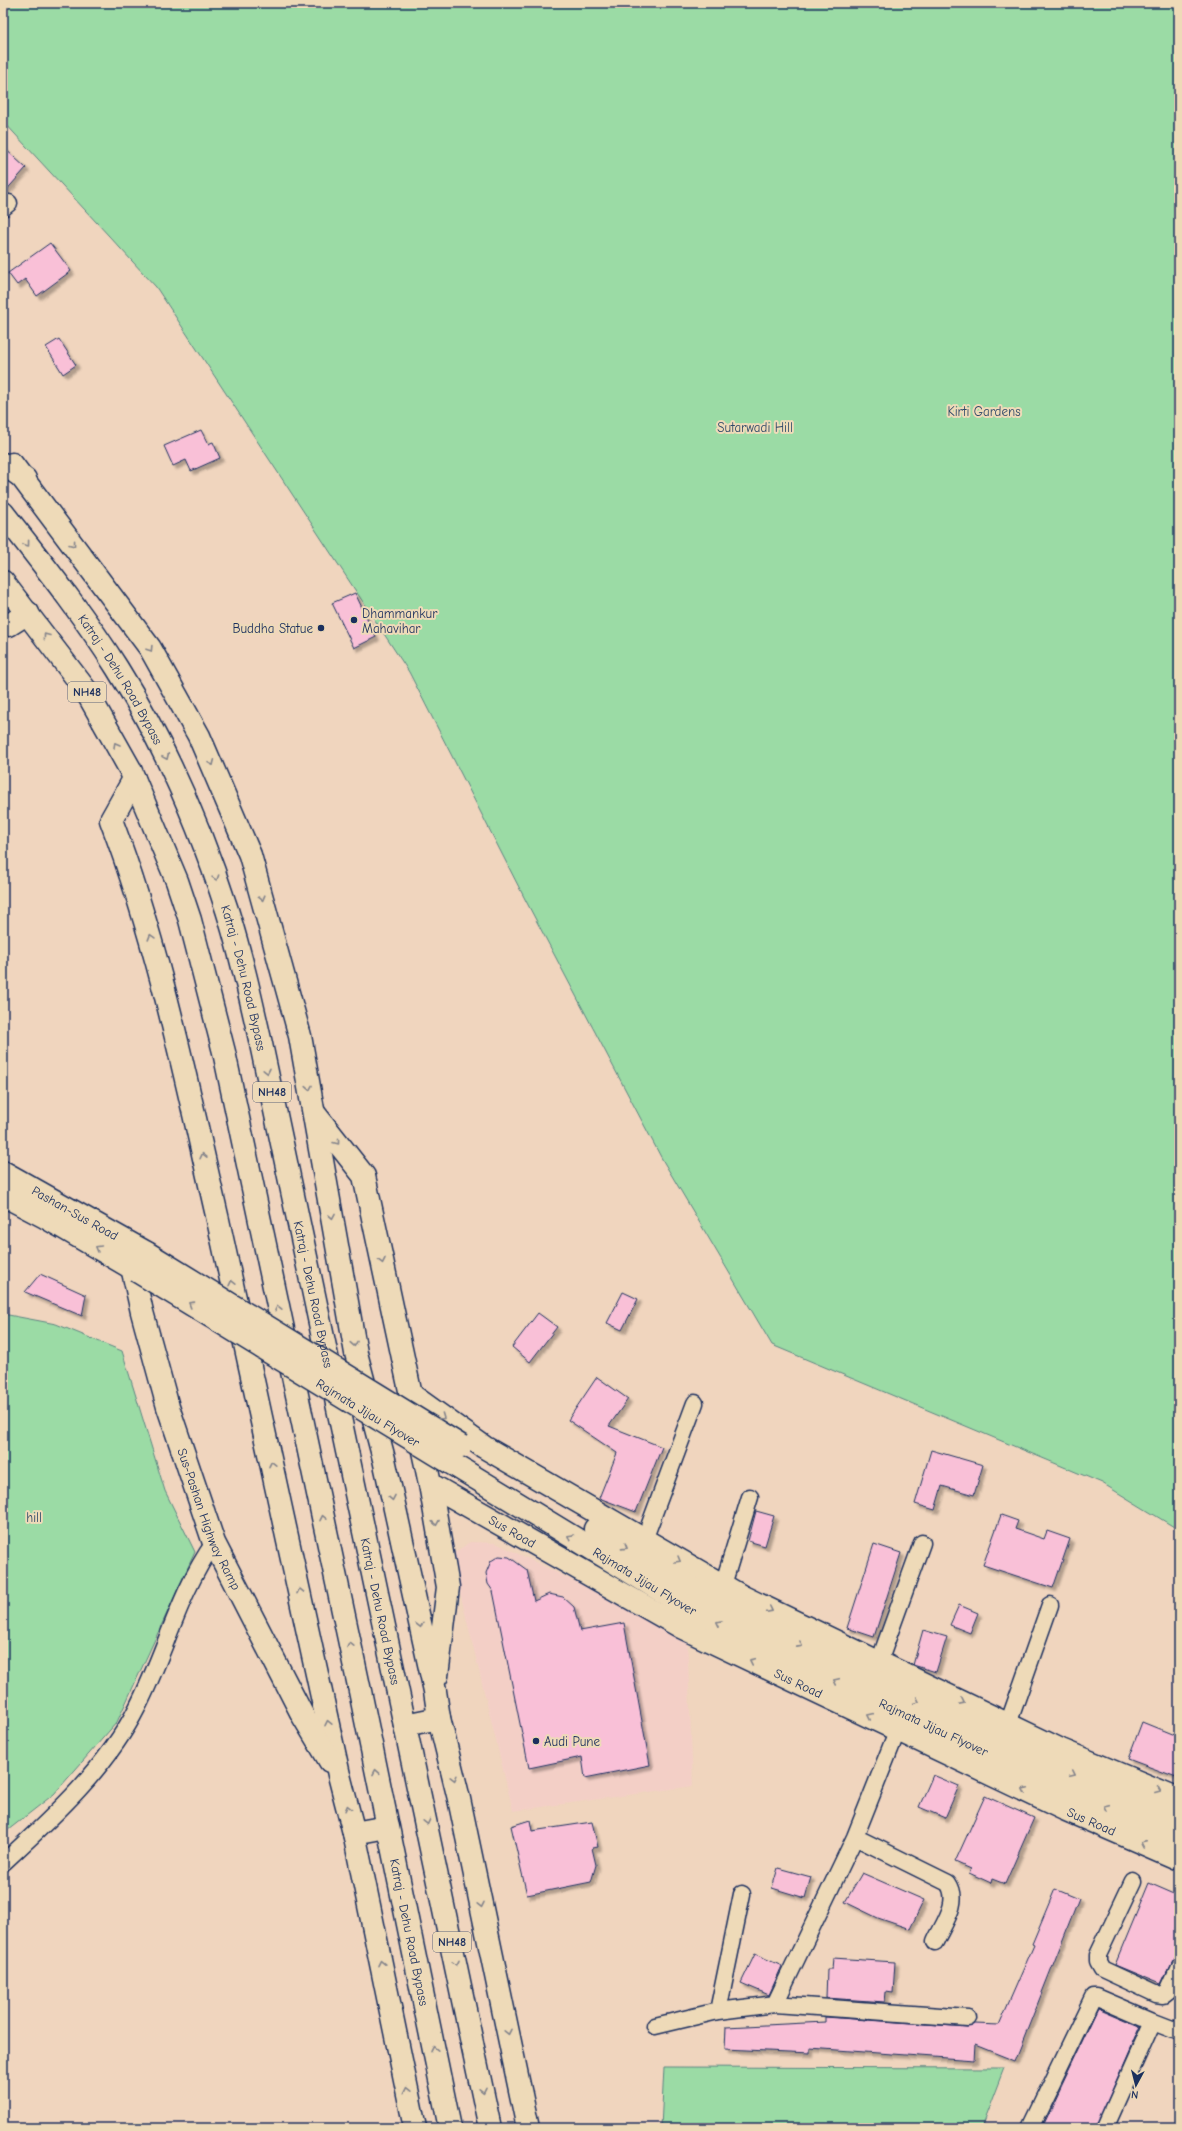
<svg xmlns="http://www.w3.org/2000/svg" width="1182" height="2131" font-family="'Comic Neue',sans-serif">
	<defs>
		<filter id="shadow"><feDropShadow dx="3.5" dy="3.5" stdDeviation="1" flood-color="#0004"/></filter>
	</defs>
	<rect width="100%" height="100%" fill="#f0d5be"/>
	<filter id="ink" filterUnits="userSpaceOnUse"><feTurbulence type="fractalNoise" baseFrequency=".025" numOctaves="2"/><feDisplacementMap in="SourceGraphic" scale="8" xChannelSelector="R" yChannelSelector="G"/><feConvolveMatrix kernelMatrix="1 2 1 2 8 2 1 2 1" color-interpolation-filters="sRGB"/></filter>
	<g filter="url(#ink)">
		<path fill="#f3cfc6" d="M470,1542L496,1543L687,1636L693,1786L513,1811L451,1555Z"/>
		<path fill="#9bdba5" stroke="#5b8582" d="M3,3H1179V1530L1102,1483L772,1345L662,1159L526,901L409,672L156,287L3,121Z
			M3,1314L56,1324L122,1351L165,1491L195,1552L117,1722L54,1794L3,1834Z
			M664,2067L1004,2068L981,2128H661Z"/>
		<path fill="#f9c0d7" stroke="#1b2f5e" filter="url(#shadow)" d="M3,147L26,168L3,194Z
			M50,243L71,271L37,296L25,279L17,285L8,273Z
			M59,339L76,365L63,374L46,347Z
			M201,430L208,444L213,442L220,458L191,471L186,460L173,466L164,446Z
			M355,593L376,637L354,648L332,603Z
			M40,1274L86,1295L82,1316L25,1292Z
			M623,1292L638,1299L622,1330L607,1323Z
			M538,1313L557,1327L530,1362L512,1347Z
			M597,1377L628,1399L609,1426L662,1447L636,1512L599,1498L617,1453L568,1420Z
			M931,1450L983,1465L974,1495L942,1486L935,1510L915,1504Z
			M756,1511L774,1516L765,1546L748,1541Z
			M1001,1515L1018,1521L1015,1529L1044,1539L1047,1531L1070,1539L1053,1588L983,1565Z
			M874,1544L901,1553L874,1637L847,1628Z
			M499,1556L509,1557L527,1570L534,1601L549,1594L563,1597L574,1607L580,1631L624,1623L650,1765L585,1778L582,1757L529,1768L493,1591L488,1584L486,1573L491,1561Z
			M959,1605L978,1613L970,1633L950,1625Z
			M923,1630L947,1637L936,1672L913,1665Z
			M1142,1722L1179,1737V1778L1128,1759Z
			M933,1775L959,1786L945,1818L919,1807Z
			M985,1796L1034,1818L1005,1884L992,1879L991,1883L969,1873L971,1869L955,1862Z
			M530,1820L532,1831L592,1822L598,1847L592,1848L596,1865L591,1882L527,1895L511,1826Z
			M778,1868L811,1877L805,1898L772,1888Z
			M862,1873L924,1900L910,1929L878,1918L845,1902Z
			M1149,1883L1179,1896V1919L1174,1930L1179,1932V1947L1161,1984L1115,1965Z
			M1055,1889L1079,1899L1015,2061L975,2045L974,2060L810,2048V2053L725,2049L726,2027L825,2022V2017L967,2027L975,2024L999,2025L1034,1945L1032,1944Z
			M755,1954L782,1966L769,1995L741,1983Z
			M833,1958L895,1962L893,1993L886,1992L885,2002L826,1998L827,1969H832Z
			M1098,2008L1140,2026L1096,2128H1041Z"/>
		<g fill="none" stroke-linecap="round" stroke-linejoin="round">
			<g stroke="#1b2f5e" stroke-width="19">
				<path id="street" d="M3,208L9,203
					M644,1540L695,1403
					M723,1585L750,1497
					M879,1662L922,1543
					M1008,1724L1050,1605
					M855,1837L948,1883C961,1902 943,1924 935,1942
					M3,1863C52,1818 107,1768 137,1708C165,1654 179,1592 214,1543
					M1133,1881L1098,1955V1962L1102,1969L1156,1994L1163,1995L1168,1991L1179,1967
					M775,2004L968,2018
					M718,2011L775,2004L855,1837L898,1729
					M655,2026L718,2011L742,1894
					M1030,2128L1093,1997H1097L1153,2021
					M1105,2128L1153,2021L1179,2031"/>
			</g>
			<g stroke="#1b2f5e" stroke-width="25">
				<g id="secondary">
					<path d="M12,464L150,648L199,736L250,855L300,1036L356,1353L384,1459L435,1691L439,1718L459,1799L528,2128"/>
					<path d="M3,624L9,625L28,613"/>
					<path d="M134,779L111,820C160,949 187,1085 218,1220C259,1405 299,1590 339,1775L354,1833L415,2128"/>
					<path d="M315,1114L364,1176L430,1484L448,1587L437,1676"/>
					<path id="s1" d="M3,1172L147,1253"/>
					<path d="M3,1195L45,1217L137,1271"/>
					<path id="s2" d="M132,1267L142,1312L168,1407L214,1543L303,1716L330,1761"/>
					<path d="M410,1394L484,1447L743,1597L1061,1750L1179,1799"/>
					<path id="s3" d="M451,1463L691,1609L791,1660L1179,1842"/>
					<path id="s4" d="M430,1484L681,1627L1064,1809L1179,1859"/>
					<path d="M595,1529L689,1586L809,1650L1179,1822"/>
				</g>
			</g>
			<g stroke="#1b2f5e" stroke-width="25">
				<g id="highway">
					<path d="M3,464L25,479"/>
					<path id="s5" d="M3,513C42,563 83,614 117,668C164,743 200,826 227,910C241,954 251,999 261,1044L490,2128"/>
					<path id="s6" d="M3,582L85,689L130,769L177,881L190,920L224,1052L360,1691L450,2128"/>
					<path d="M405,1725L439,1718"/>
					<path d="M354,1833L387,1827"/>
				</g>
			</g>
			<use href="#street" stroke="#eedab8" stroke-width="16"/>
			<use href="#secondary" stroke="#eedab8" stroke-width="22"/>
			<use href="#highway" stroke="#eedab8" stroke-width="22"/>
			<g stroke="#1b2f5e" stroke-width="25" stroke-linecap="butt">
				<g id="secondary-bridge">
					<path d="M147,1253L461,1446"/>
					<path id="s7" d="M137,1271L451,1463"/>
				</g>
			</g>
			<use href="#secondary-bridge" stroke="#eedab8" stroke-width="22"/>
		</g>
		<defs><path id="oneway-chevron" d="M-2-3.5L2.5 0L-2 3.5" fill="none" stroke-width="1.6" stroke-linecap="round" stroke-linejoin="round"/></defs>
		<g stroke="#84848b">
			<use href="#oneway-chevron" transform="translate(27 544) rotate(53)"/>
			<use href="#oneway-chevron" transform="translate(73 544) rotate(53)"/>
			<use href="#oneway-chevron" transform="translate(46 636) rotate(-127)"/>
			<use href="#oneway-chevron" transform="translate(150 649) rotate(58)"/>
			<use href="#oneway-chevron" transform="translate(116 745) rotate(-119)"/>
			<use href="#oneway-chevron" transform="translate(166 757) rotate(66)"/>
			<use href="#oneway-chevron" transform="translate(212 763) rotate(66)"/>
			<use href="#oneway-chevron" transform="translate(216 878) rotate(72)"/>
			<use href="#oneway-chevron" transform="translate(262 898) rotate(75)"/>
			<use href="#oneway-chevron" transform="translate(151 937) rotate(-106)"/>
			<use href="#oneway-chevron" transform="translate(267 1071) rotate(78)"/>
			<use href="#oneway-chevron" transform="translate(309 1088) rotate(80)"/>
			<use href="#oneway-chevron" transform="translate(337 1142) rotate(52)"/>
			<use href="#oneway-chevron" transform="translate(203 1156) rotate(-103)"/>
			<use href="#oneway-chevron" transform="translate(332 1216) rotate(80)"/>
			<use href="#oneway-chevron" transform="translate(98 1248) rotate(-150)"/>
			<use href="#oneway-chevron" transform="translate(382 1261) rotate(78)"/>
			<use href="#oneway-chevron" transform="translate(232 1283) rotate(-103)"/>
			<use href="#oneway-chevron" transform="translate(191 1304) rotate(-148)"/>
			<use href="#oneway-chevron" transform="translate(278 1308) rotate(-102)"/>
			<use href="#oneway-chevron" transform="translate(354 1344) rotate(80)"/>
			<use href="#oneway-chevron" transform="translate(442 1417) rotate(35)"/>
			<use href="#oneway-chevron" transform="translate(272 1464) rotate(-102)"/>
			<use href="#oneway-chevron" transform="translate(392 1498) rotate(79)"/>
			<use href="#oneway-chevron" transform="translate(323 1518) rotate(-102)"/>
			<use href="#oneway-chevron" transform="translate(436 1523) rotate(80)"/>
			<use href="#oneway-chevron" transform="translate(570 1537) rotate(-149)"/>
			<use href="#oneway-chevron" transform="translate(625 1547) rotate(32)"/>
			<use href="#oneway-chevron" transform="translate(678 1560) rotate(30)"/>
			<use href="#oneway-chevron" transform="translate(300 1591) rotate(-102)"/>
			<use href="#oneway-chevron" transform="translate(770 1610) rotate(26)"/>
			<use href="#oneway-chevron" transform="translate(719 1623) rotate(-153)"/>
			<use href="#oneway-chevron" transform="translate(420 1625) rotate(77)"/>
			<use href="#oneway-chevron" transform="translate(350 1645) rotate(-102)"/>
			<use href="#oneway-chevron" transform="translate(800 1645) rotate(28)"/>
			<use href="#oneway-chevron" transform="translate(752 1661) rotate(-155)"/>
			<use href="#oneway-chevron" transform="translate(836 1681) rotate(-155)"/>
			<use href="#oneway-chevron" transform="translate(917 1701) rotate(25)"/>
			<use href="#oneway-chevron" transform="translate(962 1702) rotate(26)"/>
			<use href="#oneway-chevron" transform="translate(870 1716) rotate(-155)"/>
			<use href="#oneway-chevron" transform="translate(328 1723) rotate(-102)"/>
			<use href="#oneway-chevron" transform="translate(376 1772) rotate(-101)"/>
			<use href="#oneway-chevron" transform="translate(1073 1774) rotate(25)"/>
			<use href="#oneway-chevron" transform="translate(454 1778) rotate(76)"/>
			<use href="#oneway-chevron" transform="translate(1025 1790) rotate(-154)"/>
			<use href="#oneway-chevron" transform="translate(1158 1790) rotate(22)"/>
			<use href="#oneway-chevron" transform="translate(1106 1807) rotate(-155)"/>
			<use href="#oneway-chevron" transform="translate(348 1808) rotate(-104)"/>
			<use href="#oneway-chevron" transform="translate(427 1822) rotate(77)"/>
			<use href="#oneway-chevron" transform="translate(1143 1844) rotate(-156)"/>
			<use href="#oneway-chevron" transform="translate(481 1905) rotate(78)"/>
			<use href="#oneway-chevron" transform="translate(381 1963) rotate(-102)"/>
			<use href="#oneway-chevron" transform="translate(456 1963) rotate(78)"/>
			<use href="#oneway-chevron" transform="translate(508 2032) rotate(78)"/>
			<use href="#oneway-chevron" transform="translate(434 2049) rotate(-102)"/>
			<use href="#oneway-chevron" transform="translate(407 2090) rotate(-102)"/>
			<use href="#oneway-chevron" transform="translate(483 2090) rotate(78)"/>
		</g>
	</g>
	<g fill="#1b2f5e" stroke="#eedab8" stroke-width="1.5">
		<circle cx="354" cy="620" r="4"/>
		<circle cx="321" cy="628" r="4"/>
		<circle cx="536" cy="1741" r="4"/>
	</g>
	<g text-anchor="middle" stroke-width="4" stroke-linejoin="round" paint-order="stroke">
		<g fill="#eedab8" stroke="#5a6279" stroke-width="1">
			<rect x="68" y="682" width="38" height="20" rx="3"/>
			<rect x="253" y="1082" width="38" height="20" rx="3"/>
			<rect x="433" y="1932" width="38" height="20" rx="3"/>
		</g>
		<g font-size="12" font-weight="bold" fill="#1b2f5e">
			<text x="87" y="696">NH48</text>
			<text x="272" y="1096">NH48</text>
			<text x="452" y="1946">NH48</text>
		</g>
		<g font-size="13" fill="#2e4969" stroke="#eedab8">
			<text x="984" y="416">Kirti Gardens</text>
			<text x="755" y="432">Sutarwadi Hill</text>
			<text x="34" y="1522">hill</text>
		</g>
		<g font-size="13" fill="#1b2f5e" stroke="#eedab8" text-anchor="start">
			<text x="362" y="618">Dhammankur<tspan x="362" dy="15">Mahavihar</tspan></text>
			<text x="313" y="633" text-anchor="end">Buddha Statue</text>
			<text x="544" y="1746">Audi Pune</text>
		</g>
		<g font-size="13" fill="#1b2f5e" stroke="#eedab8">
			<text dy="5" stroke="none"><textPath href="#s5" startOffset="204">Katraj - Dehu Road Bypass</textPath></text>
			<text dy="5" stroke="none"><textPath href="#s5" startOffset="529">Katraj - Dehu Road Bypass</textPath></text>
			<text dy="5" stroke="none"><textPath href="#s1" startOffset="83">Pashan-Sus Road</textPath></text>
			<text dy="5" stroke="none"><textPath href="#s5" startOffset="853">Katraj - Dehu Road Bypass</textPath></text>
			<text dy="5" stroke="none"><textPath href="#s7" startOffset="271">Rajmata Jijau Flyover</textPath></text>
			<text dy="5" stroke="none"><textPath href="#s2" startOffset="264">Sus-Pashan Highway Ramp</textPath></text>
			<text dy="5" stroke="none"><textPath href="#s4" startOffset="95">Sus Road</textPath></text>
			<text dy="5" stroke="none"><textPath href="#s3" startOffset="227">Rajmata Jijau Flyover</textPath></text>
			<text dy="5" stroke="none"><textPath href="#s5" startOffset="1177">Katraj - Dehu Road Bypass</textPath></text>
			<text dy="5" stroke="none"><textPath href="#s4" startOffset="419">Sus Road</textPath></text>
			<text dy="5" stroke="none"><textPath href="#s3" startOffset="551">Rajmata Jijau Flyover</textPath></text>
			<text dy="5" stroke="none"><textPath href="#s4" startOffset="743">Sus Road</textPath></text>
			<text dy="5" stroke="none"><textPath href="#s6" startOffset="1425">Katraj - Dehu Road Bypass</textPath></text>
		</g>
	</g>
	<rect width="1182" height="2131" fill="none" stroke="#eedab8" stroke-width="16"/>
	<rect x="8" y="8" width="1166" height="2115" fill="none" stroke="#1b2f5e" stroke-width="1.5" filter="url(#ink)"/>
	<g transform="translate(1136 2085) rotate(187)" stroke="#eedab8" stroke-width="3" paint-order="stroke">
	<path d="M0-3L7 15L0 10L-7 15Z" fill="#1b2f5e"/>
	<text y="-6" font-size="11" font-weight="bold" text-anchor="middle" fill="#1b2f5e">N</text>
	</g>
</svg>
